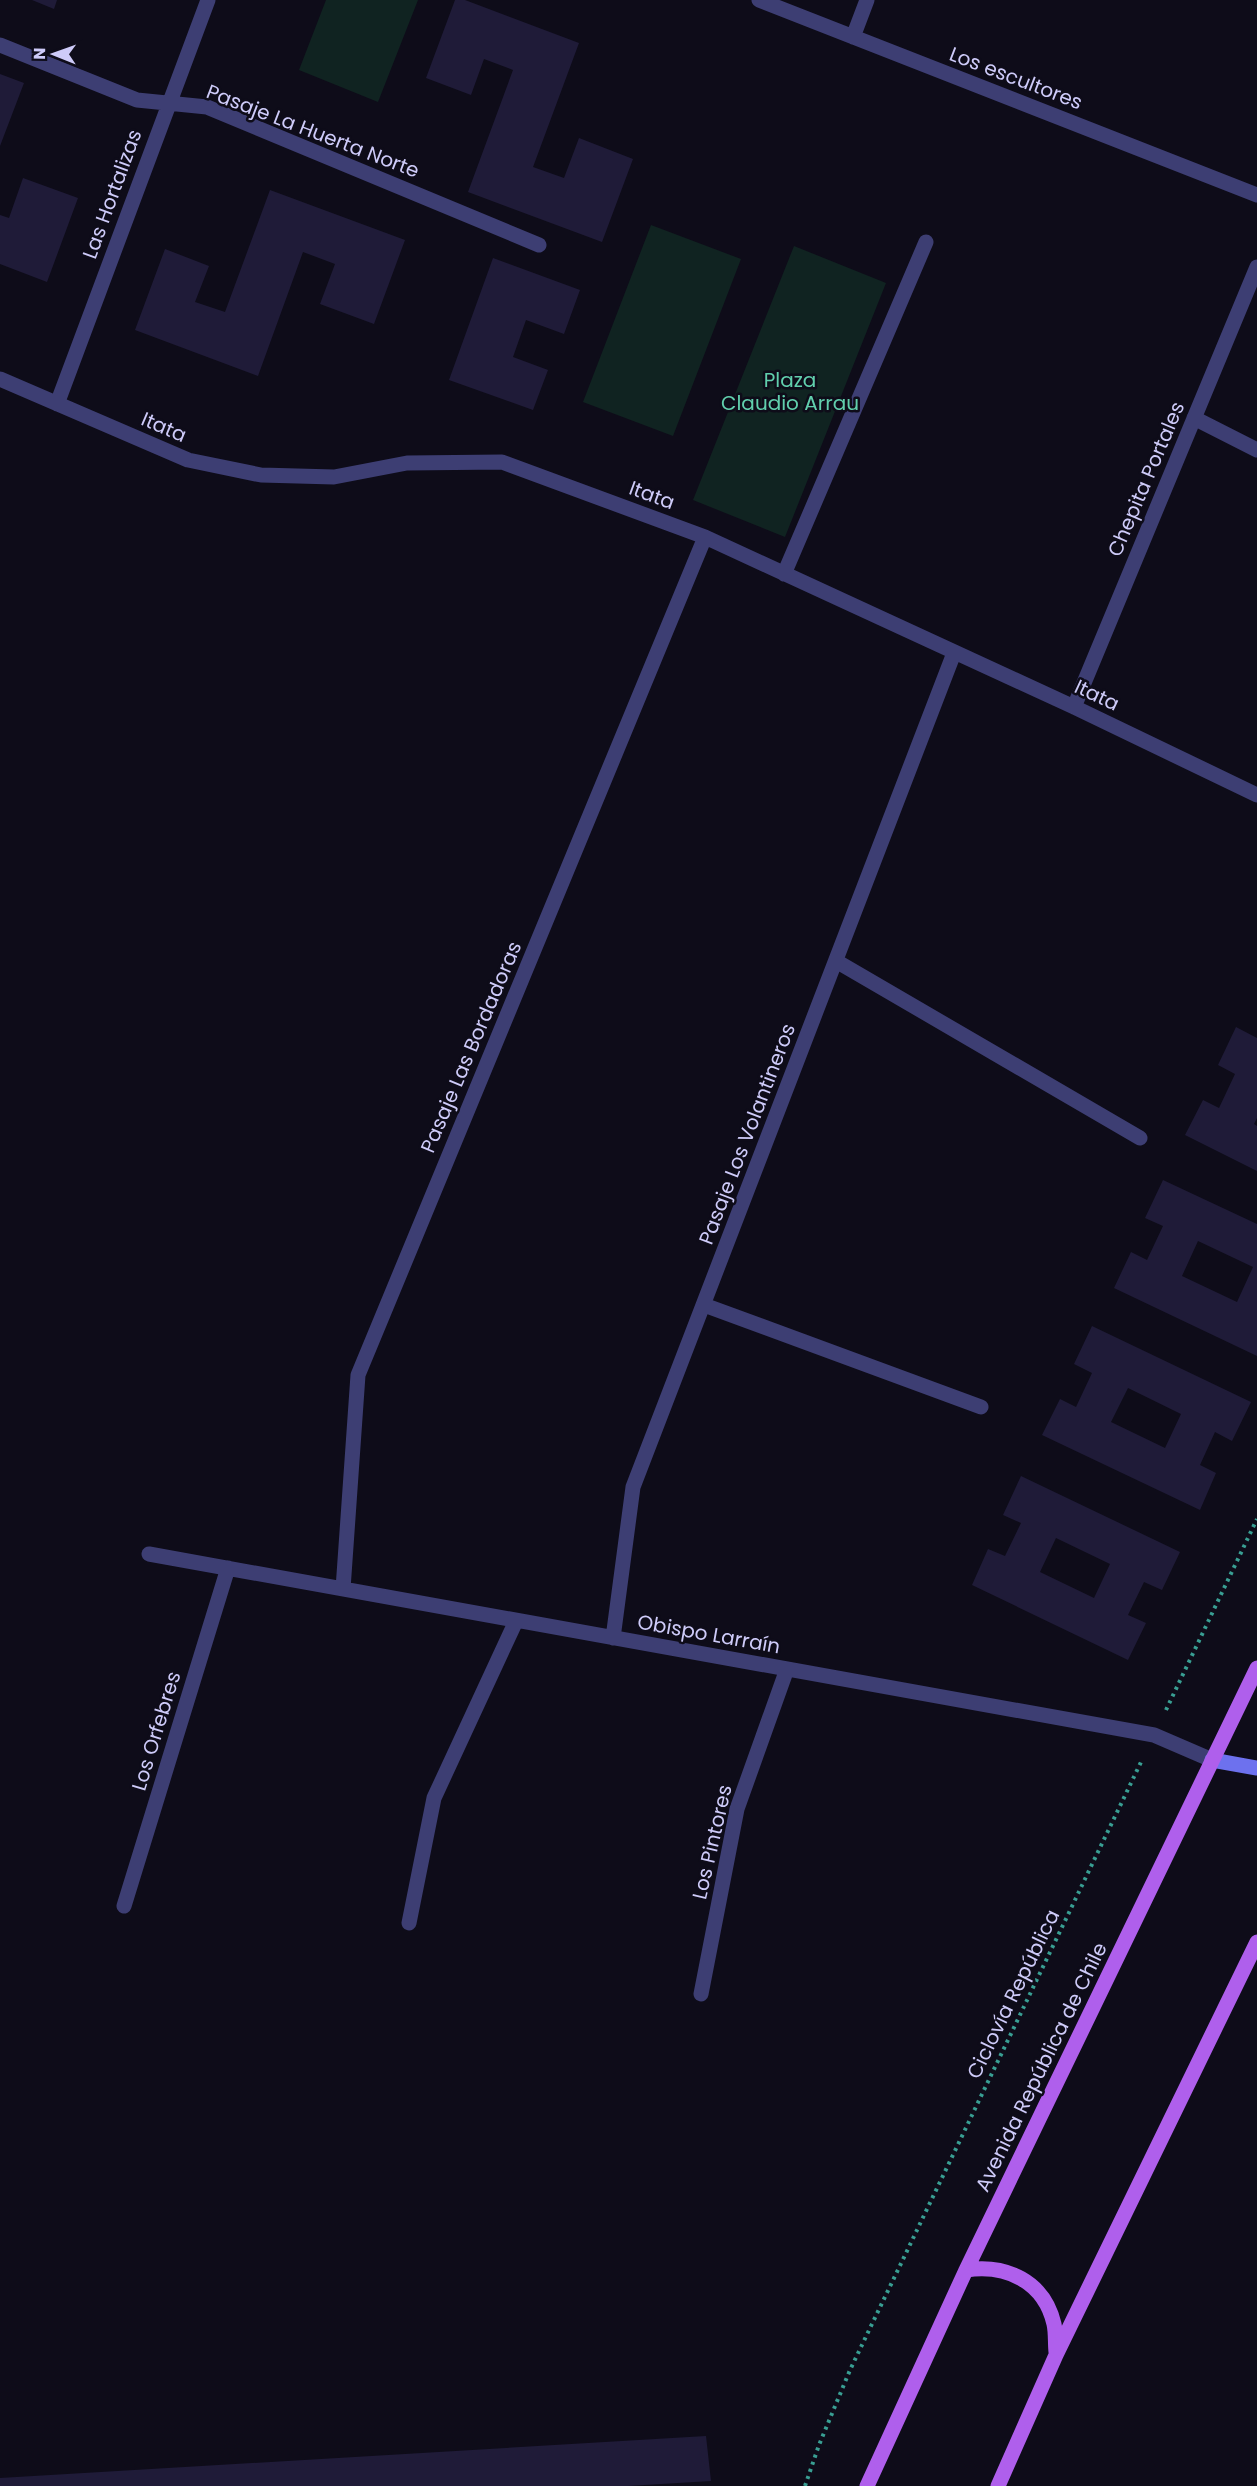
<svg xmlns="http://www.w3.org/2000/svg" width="1257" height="2486" font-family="Poppins,sans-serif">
	<rect width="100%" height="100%" fill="#0e0c19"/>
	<path fill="#102321" d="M326,0H418L378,102L299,70Z
		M651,225L741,259L673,436L583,402Z
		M794,246L886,283L785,537L693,500Z"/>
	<path fill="#1f1b38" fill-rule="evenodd" d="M32,0H57L54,9Z
		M455,0H465L579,43L533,167L564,178L579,138L633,159L602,242L468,192L513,70L484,59L471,95L426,78Z
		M0,74L24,83L0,146Z
		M23,178L78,198L47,282L0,264V215L9,218Z
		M270,190L405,240L374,324L320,304L335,264L303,252L258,376L135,330L165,249L209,266L195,302L225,312Z
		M493,258L580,290L564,334L526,320L513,357L548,370L533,410L449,380Z
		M1236,1027L1257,1038V1118L1254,1124L1257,1126V1171L1185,1135L1203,1100L1219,1108L1235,1074L1218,1065Z
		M1163,1180L1257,1224V1356L1114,1288L1131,1252L1147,1260L1163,1226L1145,1218ZM1198,1241L1253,1267L1237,1302L1182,1276Z
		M1092,1326L1251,1402L1232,1441L1215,1432L1200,1465L1216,1473L1200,1510L1042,1435L1060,1399L1076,1407L1092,1373L1074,1364ZM1128,1388L1181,1414L1165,1448L1111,1422Z
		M1021,1476L1180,1552L1162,1590L1144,1582L1128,1615L1146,1623L1128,1660L972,1585L988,1549L1005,1556L1021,1523L1003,1515ZM1056,1538L1110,1564L1094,1598L1040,1572Z
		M706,2436L711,2481L628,2486H0V2478Z"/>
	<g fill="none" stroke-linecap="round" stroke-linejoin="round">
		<path stroke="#399f93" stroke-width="4" stroke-dasharray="3 4.5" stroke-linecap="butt" d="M1166,1710L1257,1519
			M805,2486L819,2445L850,2370L1142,1760"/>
		<path stroke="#3d3e73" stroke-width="15" d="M759,0L1257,195
			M853,37L867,0
			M0,45L137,100L207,107L539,245
			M0,379L188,460L261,475L334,477L407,463L502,462L705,537L1074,707L1257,795
			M57,404L208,0
			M1194,418L1257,450
			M784,574L926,242
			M1074,707L1257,267
			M836,961L1140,1138
			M704,1305L981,1407
			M149,1554L1154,1735L1212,1760
			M343,1589L358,1375L705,537
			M613,1638L633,1487L954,653
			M124,1906L228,1568
			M409,1923L434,1798L516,1621
			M701,1994L737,1809L787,1669"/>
		<path stroke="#6d71ee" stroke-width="15" d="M1212,1760L1257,1768"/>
		<path stroke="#af5fec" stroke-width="15" d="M966,2270C1006,2264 1044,2281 1054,2324C1056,2333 1055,2343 1056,2352
			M867,2486L966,2270L1257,1668
			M998,2486L1056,2355L1257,1942"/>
	</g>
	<g text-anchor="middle" stroke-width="5" stroke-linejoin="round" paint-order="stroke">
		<g font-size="20" fill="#cecbf9" stroke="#0e0c19">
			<text transform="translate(1016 78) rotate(21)" y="7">Los escultores</text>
			<text transform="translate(313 131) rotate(21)" y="7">Pasaje La Huerta Norte</text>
			<text transform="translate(112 194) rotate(-70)" y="7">Las Hortalizas</text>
			<text transform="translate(164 427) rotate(23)" y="7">Itata</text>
			<text transform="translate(1146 479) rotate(-67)" y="7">Chepita Portales</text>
			<text transform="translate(652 495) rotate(20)" y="7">Itata</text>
			<text transform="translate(1097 695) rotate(25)" y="7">Itata</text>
			<text transform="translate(471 1047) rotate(-67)" y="7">Pasaje Las Bordadoras</text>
			<text transform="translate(747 1134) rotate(-69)" y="7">Pasaje Los Volantineros</text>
			<text transform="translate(709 1634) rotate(10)" y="7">Obispo Larraín</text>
			<text transform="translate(156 1731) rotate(-73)" y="7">Los Orfebres</text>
			<text transform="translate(712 1842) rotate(-77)" y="7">Los Pintores</text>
			<text transform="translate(1013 1994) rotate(-64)" y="7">Ciclovía República</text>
			<text transform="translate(1041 2067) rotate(-64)" y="7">Avenida República de Chile</text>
		</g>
		<g font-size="20" fill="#61cfad" stroke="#0e0c19">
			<text x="790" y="387">Plaza<tspan x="790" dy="23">Claudio Arrau</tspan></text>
		</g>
	</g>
	<g transform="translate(54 54) rotate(271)" stroke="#0e0c19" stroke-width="4.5" paint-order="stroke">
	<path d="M0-4.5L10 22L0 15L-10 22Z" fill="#cecbf9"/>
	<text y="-9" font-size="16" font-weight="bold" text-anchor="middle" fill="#cecbf9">N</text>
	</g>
</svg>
